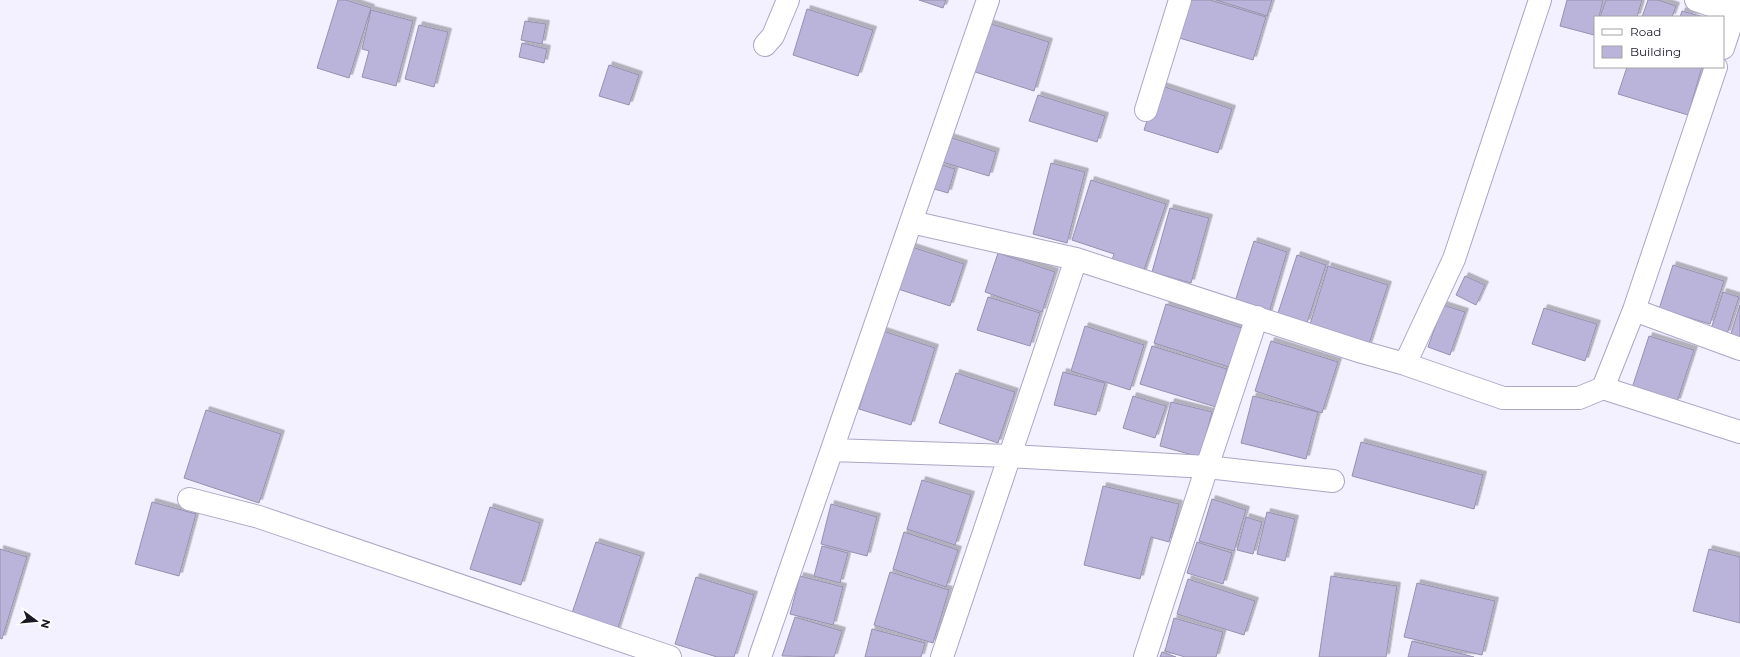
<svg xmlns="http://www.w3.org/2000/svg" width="1740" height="657" font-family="Montserrat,sans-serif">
	<defs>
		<filter id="shadow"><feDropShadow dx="3.5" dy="-3.5" stdDeviation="0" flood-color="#0004"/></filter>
	</defs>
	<rect width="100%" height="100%" fill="#f3f1ff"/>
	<path fill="#bbb4da" stroke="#9690af" filter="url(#shadow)" d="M338,0H346L371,8L349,78L317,68Z
		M919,0H946L943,8Z
		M1188,0H1210L1266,17L1253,60L1176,37Z
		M1216,0H1272L1267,16Z
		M1567,0H1603L1599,17H1595L1594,35L1560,26Z
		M1606,0H1642L1637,17H1600Z
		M1648,0H1658L1676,6L1672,17H1642Z
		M807,9L873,30L858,76L793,55Z
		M371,10L413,21L396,86L362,77L369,51L362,49Z
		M1682,11L1704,17H1680Z
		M525,21L546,24L542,44L521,40Z
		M985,22L1049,42L1034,91L969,70Z
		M419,25L448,32L434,87L405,79Z
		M522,43L547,49L544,63L519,57Z
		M609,65L639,75L629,105L599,96Z
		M1627,67H1702L1688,115L1618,94Z
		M1159,85L1232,109L1218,153L1144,130Z
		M1038,95L1105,116L1097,142L1029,121Z
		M946,136L996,152L989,176L939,161Z
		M1051,163L1085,172L1067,243L1033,234Z
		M939,164L955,169L948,193L931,188Z
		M1091,180L1166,204L1143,273L1111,263L1114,254L1072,240Z
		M1170,208L1209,218L1191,283L1152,272Z
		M1254,241L1287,252L1268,316L1234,305Z
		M909,246L964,264L950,306L895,288Z
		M998,253L1055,272L1042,312L985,292Z
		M1297,255L1326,265L1307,323L1278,313Z
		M1673,265L1724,281L1710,324L1659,309Z
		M1328,266L1388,285L1367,350L1308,331Z
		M1465,276L1485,285L1476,305L1456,295Z
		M1723,292L1739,297L1727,334L1711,329Z
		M988,297L1040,313L1030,346L977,330Z
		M1166,304L1242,328L1229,367L1154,343Z
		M1443,305L1465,312L1450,355L1428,347Z
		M1740,305V343L1729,340Z
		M1544,308L1597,324L1585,361L1532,344Z
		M1085,326L1144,345L1130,390L1071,371Z
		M883,331L935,348L911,425L859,409Z
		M1649,336L1694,350L1677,402L1632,388Z
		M1271,341L1338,362L1322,413L1255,391Z
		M1152,346L1227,369L1216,407L1140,384Z
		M1063,372L1105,383L1096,415L1054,405Z
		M956,373L1015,392L998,443L939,423Z
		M1133,396L1166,406L1155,438L1123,428Z
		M1253,396L1318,412L1306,459L1241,443Z
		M1171,402L1212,412L1200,457L1160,446Z
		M206,410L281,434L259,503L184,478Z
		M1361,442L1483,475L1474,509L1352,476Z
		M922,480L971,495L955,545L907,529Z
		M1103,486L1179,504L1169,542L1151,537L1140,579L1084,565Z
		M1212,499L1246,510L1234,551L1199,541Z
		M152,502L196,514L179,576L135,564Z
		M831,504L877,517L867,556L821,544Z
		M490,507L540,523L521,585L470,569Z
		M1267,512L1295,519L1285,561L1257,554Z
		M1246,517L1262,522L1253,554L1237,550Z
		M904,532L958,550L946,587L893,569Z
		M596,542L641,556L616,634L570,619Z
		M1197,542L1232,553L1223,584L1187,573Z
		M822,546L848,553L840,583L814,576Z
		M0,549L27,557L2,639L0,638Z
		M1709,549L1740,557V623L1693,611Z
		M890,572L949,590L933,643L874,625Z
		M800,576L843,587L833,625L790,614Z
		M1331,576L1397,586L1386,657H1319Z
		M696,577L754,595L734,657H717L675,644Z
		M1188,579L1255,601L1244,635L1177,614Z
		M1417,583L1495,601L1482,655L1404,637Z
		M795,617L842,631L834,657L782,656Z
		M1174,618L1223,632L1216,657H1185L1165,651Z
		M872,629L925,643L921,657H865Z
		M1412,641L1474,657H1408Z
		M1162,652L1176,657H1160Z"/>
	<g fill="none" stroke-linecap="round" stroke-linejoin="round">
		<g stroke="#aba6c6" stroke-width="24">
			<path id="minor" d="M1696,0L1740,15
				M765,45L773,36L788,0
				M1723,48L1739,0
				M1146,110L1180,0
				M911,222L1076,259
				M1634,310L1740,349
				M1405,364L1454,259L1540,0
				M1603,388L1634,310L1716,67
				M832,450L1009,456L1207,467L1257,317
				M189,499L259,517L670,657
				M760,657L988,0
				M942,657L1076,259L1362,352L1405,364L1503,398H1579L1603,388L1740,432
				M1145,657L1207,467L1333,481"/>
		</g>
		<use href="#minor" stroke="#fff" stroke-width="22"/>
	</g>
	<rect x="1594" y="16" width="130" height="52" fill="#ffffff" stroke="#a3a3a7"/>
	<rect x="1602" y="29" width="20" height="6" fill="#ffffff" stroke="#a3a3a7"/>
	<text x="1630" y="36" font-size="12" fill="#1a1824">Road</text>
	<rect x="1602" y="46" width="20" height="12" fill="#bbb4da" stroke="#a3a3a7"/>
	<text x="1630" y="56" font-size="12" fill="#1a1824">Building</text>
	<g transform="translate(36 621) rotate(106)" stroke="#ffffff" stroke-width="3" paint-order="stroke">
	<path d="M0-3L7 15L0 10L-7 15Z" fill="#1a1824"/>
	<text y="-6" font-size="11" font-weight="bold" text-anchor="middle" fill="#1a1824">N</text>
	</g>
</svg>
